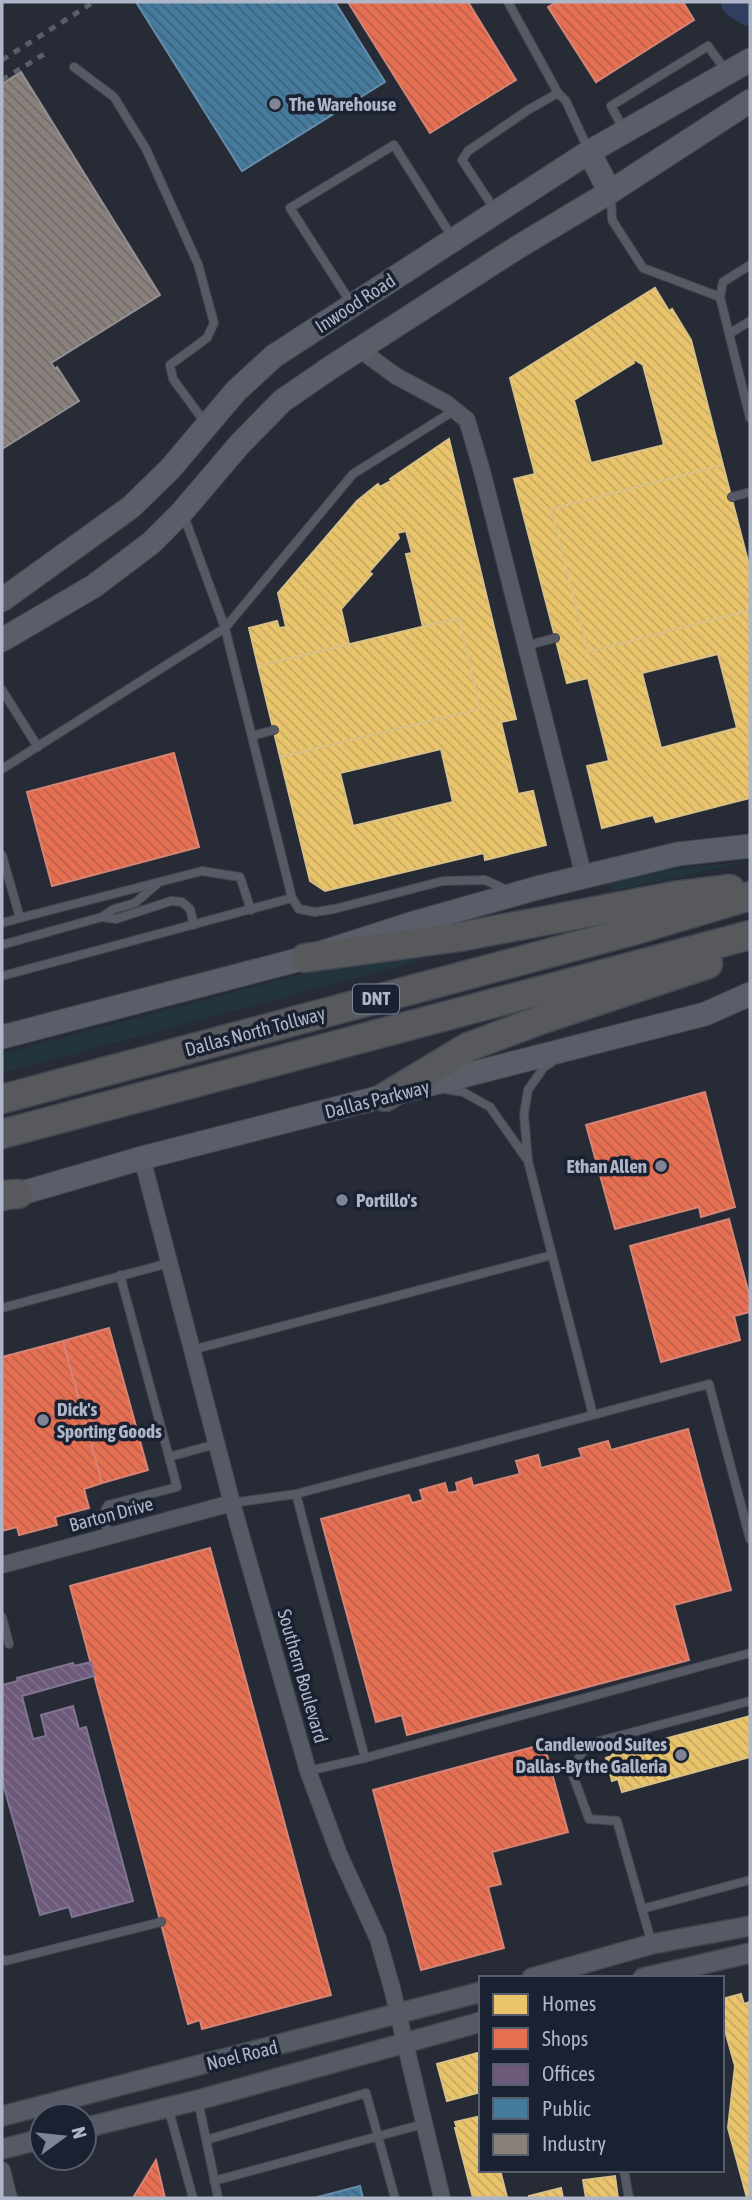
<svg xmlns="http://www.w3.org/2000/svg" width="752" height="2200" font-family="'Asap Condensed',sans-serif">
	<defs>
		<pattern id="homes-back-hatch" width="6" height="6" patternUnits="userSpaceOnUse" patternTransform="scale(1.75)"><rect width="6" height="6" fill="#e9c46a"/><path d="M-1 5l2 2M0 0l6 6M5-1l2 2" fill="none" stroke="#c5a861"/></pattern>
		<pattern id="shops-back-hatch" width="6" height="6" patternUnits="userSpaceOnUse" patternTransform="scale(1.75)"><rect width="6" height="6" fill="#e76f51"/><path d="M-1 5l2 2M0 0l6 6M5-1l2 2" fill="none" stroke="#ba614c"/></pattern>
		<pattern id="offices-back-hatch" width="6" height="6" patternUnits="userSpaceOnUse" patternTransform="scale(1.75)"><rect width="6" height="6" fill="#6d597a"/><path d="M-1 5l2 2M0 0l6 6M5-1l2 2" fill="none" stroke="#7f6f8b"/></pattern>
		<pattern id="public-back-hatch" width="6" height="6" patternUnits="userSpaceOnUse" patternTransform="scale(1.75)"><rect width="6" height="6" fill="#457b9d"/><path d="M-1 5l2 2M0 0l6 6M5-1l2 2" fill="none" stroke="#3f637b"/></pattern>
		<pattern id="industry-back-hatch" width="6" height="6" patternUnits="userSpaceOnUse" patternTransform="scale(1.75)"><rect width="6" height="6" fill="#8a817c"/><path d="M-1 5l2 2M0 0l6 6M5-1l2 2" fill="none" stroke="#706b69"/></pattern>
	</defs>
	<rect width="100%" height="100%" fill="#262b36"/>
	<path fill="#23353c" d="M750,861L614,891L607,884L665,870Z
		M416,953L419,961L2,1073V1054L302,974Z"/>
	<path fill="url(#homes-back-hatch)" stroke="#d8c086" stroke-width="2" fill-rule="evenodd" d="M655,288L669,311L672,309L691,340L723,465L551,509L588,652L750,610V798L656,822L653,815L602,828L587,766L609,761L588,678L567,683L514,479L535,474L510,378ZM635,360L643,365L664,445L591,463L574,400L634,363L633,361ZM718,654L737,728L661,748L642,673Z
		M449,439L516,719L501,722L518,794L533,791L546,845L485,860L484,853L325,891L310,881L280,757L480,709L459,618L423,627L406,554L412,553L406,531L397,533L399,538L369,572L372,574L341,609L349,644L258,666L249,628L277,621L279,628L286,627L278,593L357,501L378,484L380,487L391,481L390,479ZM441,749L453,802L353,826L340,773Z
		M723,465L750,569V610L588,652L551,509Z
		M459,618L480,709L280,757L258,666Z
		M750,1716V1757L622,1792L618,1779L612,1781L606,1758L612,1756V1753Z
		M741,1994L744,2004L750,2002V2198H747L728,2128L735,2066L722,2020V1999Z
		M481,2052V2092L447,2101L437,2064Z
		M481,2116V2170H500L507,2197L473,2198L455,2128H457L455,2122Z
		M615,2176L618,2198H586L583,2180Z
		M561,2188L563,2198H529V2196Z"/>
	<path fill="url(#shops-back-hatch)" stroke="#d68475" stroke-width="2" d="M348,2H468L516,80L430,133Z
		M557,2H683L694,20L596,82L548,7Z
		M174,753L199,847L52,886L27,792Z
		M705,1092L735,1207L701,1217L699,1207L615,1229L586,1125Z
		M729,1219L750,1298V1312L734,1316L740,1340L661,1362L630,1246Z
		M109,1328L148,1470L102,1483L63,1341Z
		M63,1341L102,1483L84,1489L89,1508L55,1517L57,1525L19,1535L17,1527L2,1531V1357Z
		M688,1429L731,1590L674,1605L689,1660L407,1735L402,1715L376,1722L321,1519L409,1495L412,1503L423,1500L420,1490L445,1483L448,1493L458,1491L456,1483L471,1478L473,1486L520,1474L516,1461L538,1455L541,1468L582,1457L579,1449L608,1441L611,1450Z
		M210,1548L331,1995L202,2029L200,2020L188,2024L70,1586Z
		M544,1744L568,1832L492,1852L501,1884L488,1887L504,1948L421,1970L373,1790Z
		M156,2160L165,2198H133Z"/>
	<path fill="url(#offices-back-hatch)" stroke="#817591" stroke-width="2" d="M91,1662L94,1676L22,1696L33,1739L46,1736L41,1715L73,1706L79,1729L86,1727L133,1901L72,1917L69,1907L40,1915L2,1780V1685L18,1681L17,1678L73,1663L74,1666Z"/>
	<path fill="url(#public-back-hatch)" stroke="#658daa" stroke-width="2" d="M136,2H335L385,82L242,171Z
		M360,2186L363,2198H314Z"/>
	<path fill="url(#industry-back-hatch)" stroke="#959193" stroke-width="2" d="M21,72L160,295L51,363L55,369L57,367L79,401L2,449V84Z"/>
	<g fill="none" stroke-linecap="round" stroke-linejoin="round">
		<path stroke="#303e5f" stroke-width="32" d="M737,2L750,10"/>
		<g stroke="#43464f" stroke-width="10">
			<path id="service" d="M508,2L558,93
				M74,67L114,97L146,149L198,264L214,323L207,338L170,365L173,379L206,424
				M624,130L611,106L708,46L726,71
				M611,195L612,220L643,268L720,297
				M495,210L462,160L468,151L528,110L558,93L566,101L588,149
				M750,265L723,282L720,297L750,418
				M351,303L290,208L394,145L452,237
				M729,334L750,321
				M732,497L750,492
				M184,516L225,628
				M225,628L353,474L455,410
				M525,646L555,638
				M2,690L38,747
				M252,736L274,730
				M2,769L225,628L292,898L2,976
				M2,855L20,918L202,871L240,877L251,910
				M157,884L135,903L114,909L102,917L116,919L171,901L182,902L190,909L194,925
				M292,898L299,909L315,912L334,909L443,881L485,880L507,890
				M2,923L20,918
				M5,944L102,917
				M444,1089L463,1092L490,1107L526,1158
				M120,1275L169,1457L216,1444
				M2,1308L169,1263
				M192,1350L552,1255
				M593,1415L709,1384L750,1539
				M296,1494L365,1758
				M232,1503L296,1494L593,1415L528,1161L524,1114L528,1090L544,1067L551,1063
				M109,1536L103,1514L108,1505L177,1487L169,1457
				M2,1617L9,1644
				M308,1771L365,1758L750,1653
				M642,1909L750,1880
				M652,1944L617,1821L589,1819L571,1770L588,1744L750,1701
				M2,1959L5,1961L161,1922
				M198,2100L218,2198
				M168,2107L193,2198
				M206,2140L366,2093L395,2198
				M624,2170L629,2198
				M214,2181L423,2124"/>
		</g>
		<g stroke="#43464f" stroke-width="18">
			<path id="minor" d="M359,349L396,376L446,403L467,420L482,471L584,877
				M142,1158L232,1503L308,1771L339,1854L378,1939L392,1988L442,2198
				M2,1565L232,1503
				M2,2170L9,2198"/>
		</g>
		<g stroke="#43464f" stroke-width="22">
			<path id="tertiary" d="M532,1978L652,1944L750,1926
				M643,1978L750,1953
				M2,2116L481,1992
				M84,2128L198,2100L481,2022
				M2,2149L42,2139"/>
		</g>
		<g stroke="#43464f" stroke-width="25">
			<path id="secondary" d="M589,152L610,192
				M2,600L131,507L170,469L236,391L274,356L589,152L750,60
				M2,640L94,586L151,543L182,512L239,445L282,401L330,368L518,247L610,192L750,101
				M2,1037L305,958L417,922L537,888L678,854L750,846
				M2,1199L142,1158L705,1014L750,994"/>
		</g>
		<g stroke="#434751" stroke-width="31">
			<path id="motorway" d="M305,958L459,937L674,896L730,889
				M385,1097L468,1047L543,1019L708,964
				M2,1099L632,931L750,896
				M2,1134L750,935
				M2,1195L18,1194"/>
		</g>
		<use href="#service" stroke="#565a64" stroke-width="8"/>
		<use href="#minor" stroke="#565a64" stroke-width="16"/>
		<use href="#tertiary" stroke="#565a64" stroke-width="19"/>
		<use href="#secondary" stroke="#5a5e69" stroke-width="23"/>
		<use href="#motorway" stroke="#57595d" stroke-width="28"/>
		<path stroke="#5a5e68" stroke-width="5" stroke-dasharray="7 7" stroke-linecap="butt" d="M2,60L94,2
			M2,80L49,51"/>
	</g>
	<g fill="#7f8595" stroke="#1a2131" stroke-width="2.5">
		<circle cx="275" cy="104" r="7"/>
		<circle cx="661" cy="1166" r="7"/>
		<circle cx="342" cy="1200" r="7"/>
		<circle cx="43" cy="1420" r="7"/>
		<circle cx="681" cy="1755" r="7"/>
	</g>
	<g text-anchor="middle" stroke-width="7" stroke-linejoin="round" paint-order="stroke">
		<rect fill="#1a2131" stroke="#82899b" stroke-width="2" x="353" y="984.5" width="46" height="29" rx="5"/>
		<g font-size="18" font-weight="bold" fill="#afb6c8">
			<text x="376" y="1005">DNT</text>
		</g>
		<g font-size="19" font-weight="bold" fill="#afb6c8" stroke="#1a2131" text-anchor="start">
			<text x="289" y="111">The Warehouse</text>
			<text x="647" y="1173" text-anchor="end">Ethan Allen</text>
			<text x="356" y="1207">Portillo's</text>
			<text x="57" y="1416">Dick's<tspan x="57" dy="22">Sporting Goods</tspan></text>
			<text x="667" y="1751" text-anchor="end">Candlewood Suites<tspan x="667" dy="22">Dallas-By the Galleria</tspan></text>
		</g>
		<g font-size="19" fill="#afb6c8" stroke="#1a2131">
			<text transform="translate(355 303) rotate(-33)" y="7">Inwood Road</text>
			<text transform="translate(255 1031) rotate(-15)" y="7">Dallas North Tollway</text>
			<text transform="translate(377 1099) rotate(-14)" y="7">Dallas Parkway</text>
			<text transform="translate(111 1514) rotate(-15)" y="7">Barton Drive</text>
			<text transform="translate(303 1676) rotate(74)" y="7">Southern Boulevard</text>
			<text transform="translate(242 2055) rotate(-14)" y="7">Noel Road</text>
		</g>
	</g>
	<rect width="752" height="2200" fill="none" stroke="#afb6c8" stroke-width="7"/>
	<rect x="479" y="1976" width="245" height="196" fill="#1a2131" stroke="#565d6d" stroke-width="2"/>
	<rect x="493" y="1994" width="35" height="21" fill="#e9c46a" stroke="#565d6d" stroke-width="2"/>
	<text x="542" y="2011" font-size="21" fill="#afb6c8">Homes</text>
	<rect x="493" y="2028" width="35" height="21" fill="#e76f51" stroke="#565d6d" stroke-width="2"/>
	<text x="542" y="2046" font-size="21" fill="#afb6c8">Shops</text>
	<rect x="493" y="2064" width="35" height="21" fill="#6d597a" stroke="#565d6d" stroke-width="2"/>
	<text x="542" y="2081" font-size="21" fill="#afb6c8">Offices</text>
	<rect x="493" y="2098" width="35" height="21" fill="#457b9d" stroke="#565d6d" stroke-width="2"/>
	<text x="542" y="2116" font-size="21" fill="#afb6c8">Public</text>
	<rect x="493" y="2134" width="35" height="21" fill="#8a817c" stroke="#565d6d" stroke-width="2"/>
	<text x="542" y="2151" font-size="21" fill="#afb6c8">Industry</text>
	<g transform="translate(63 2137) rotate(75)"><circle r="33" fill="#1a2131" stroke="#565d6d" stroke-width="2"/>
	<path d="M0-5L12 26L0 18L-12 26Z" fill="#7f8595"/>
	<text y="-10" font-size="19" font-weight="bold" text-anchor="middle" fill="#afb6c8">N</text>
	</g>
</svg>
